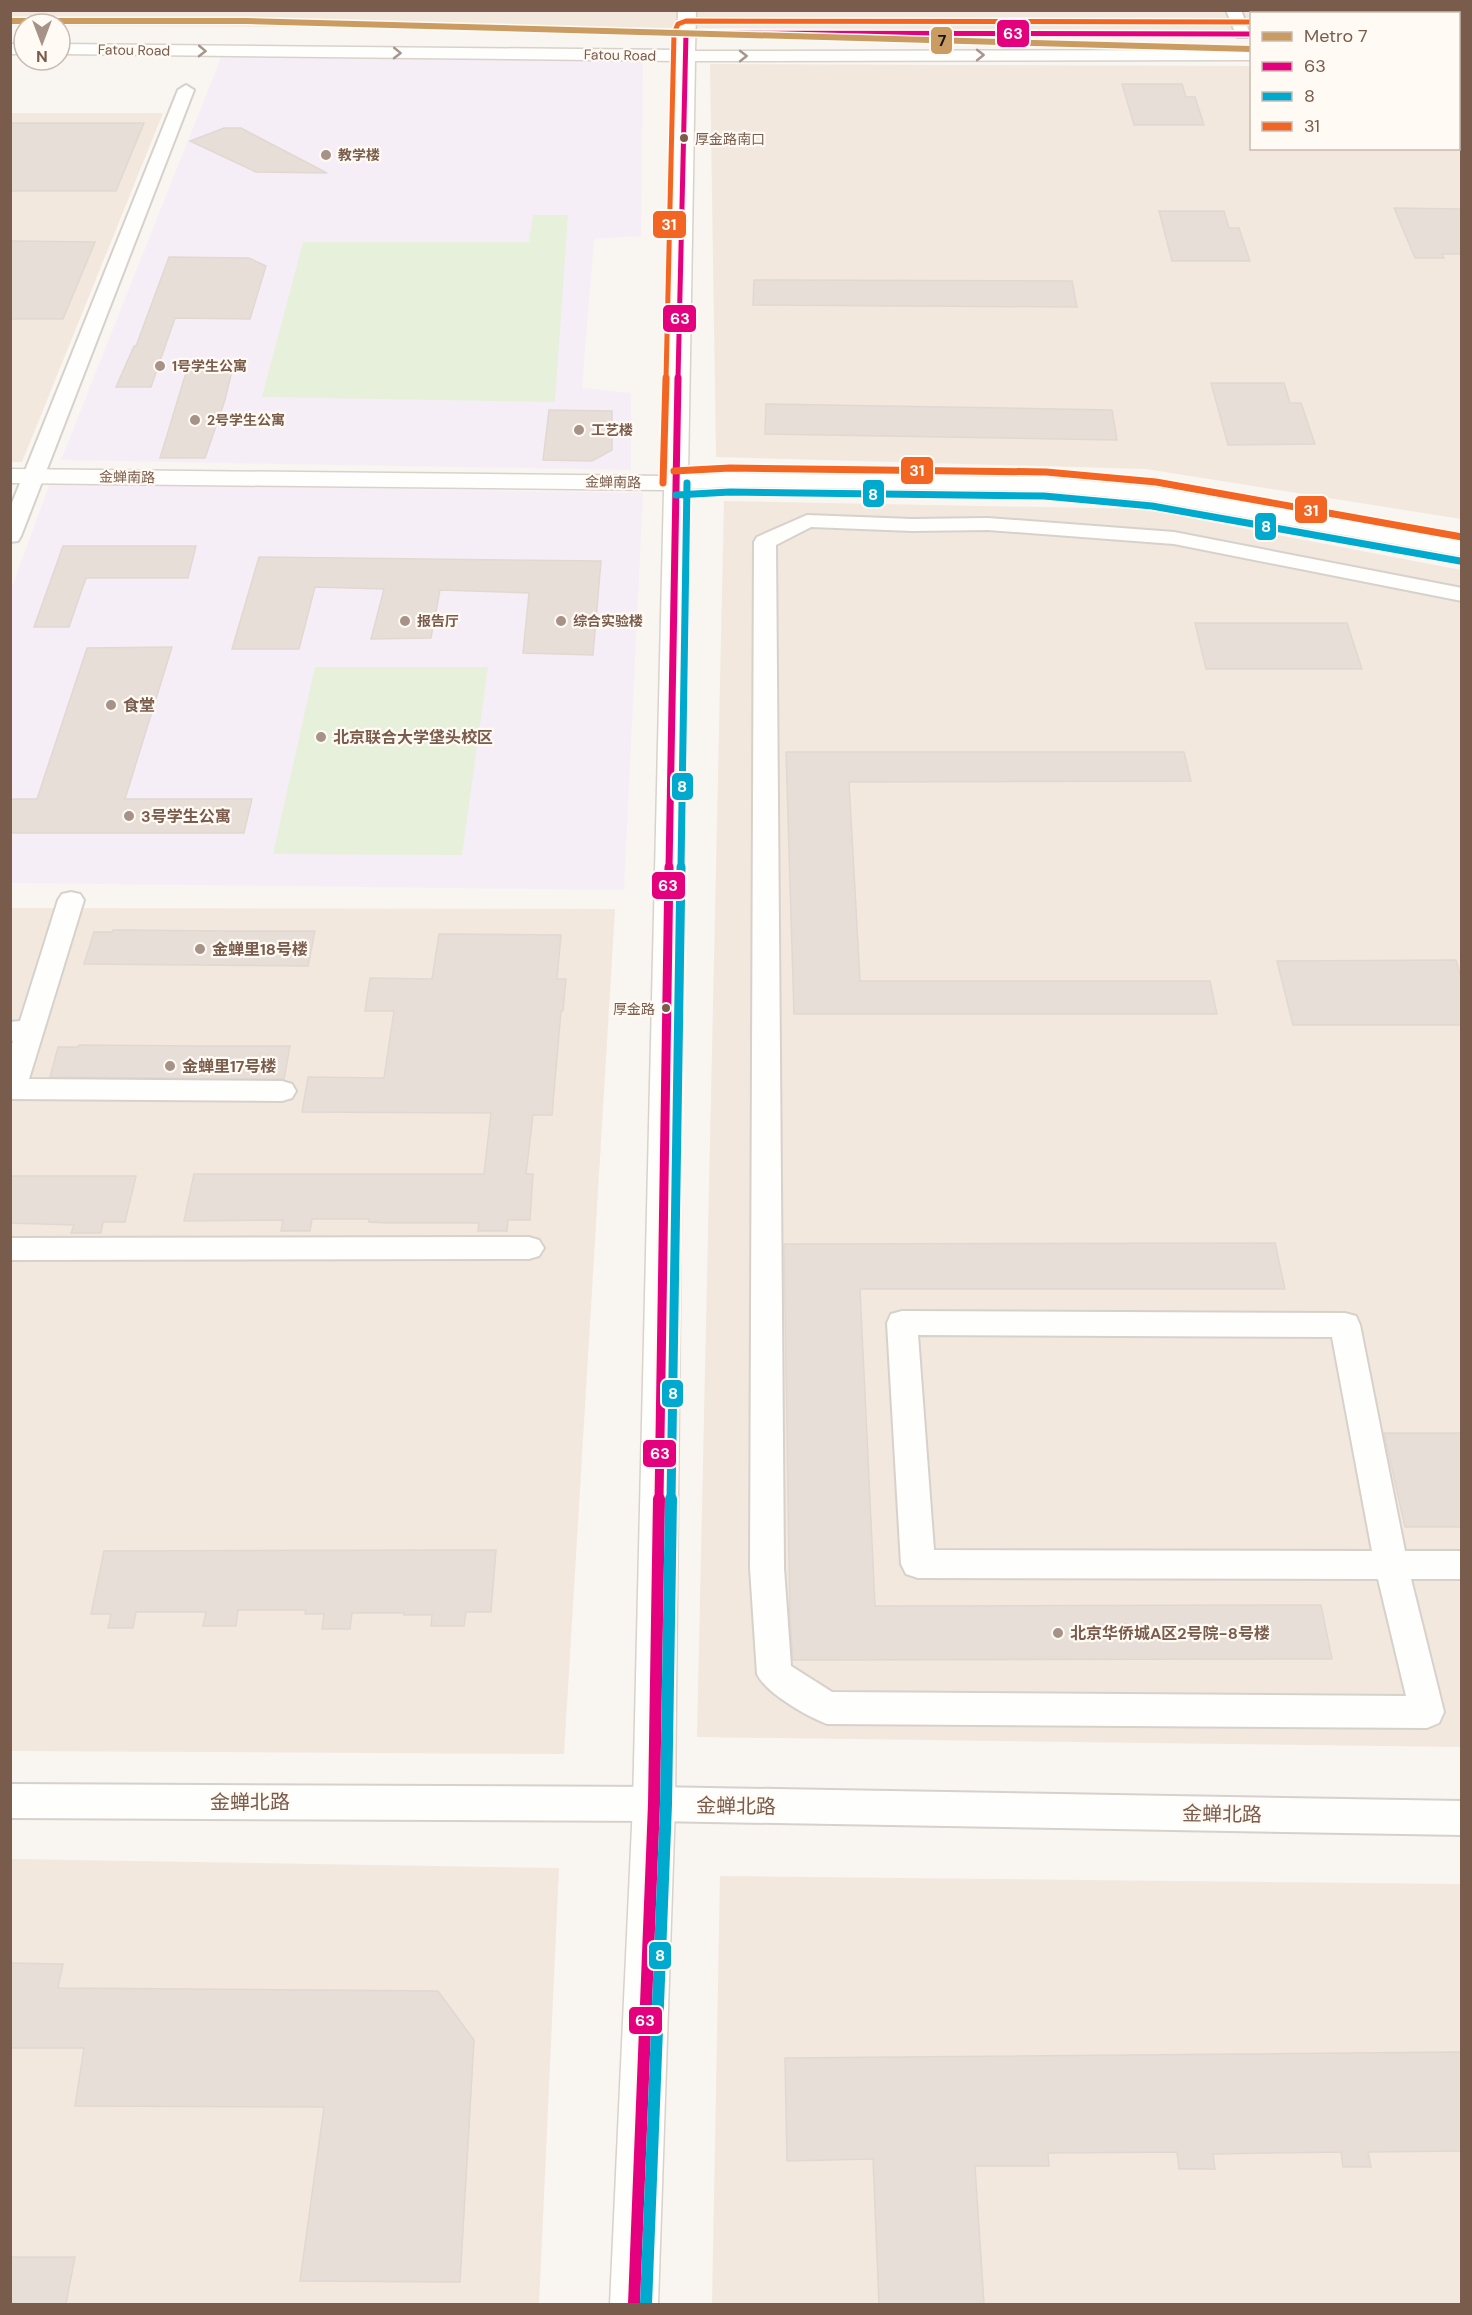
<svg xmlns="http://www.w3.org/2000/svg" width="1472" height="2315" font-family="'DM Sans','Noto Sans SC',sans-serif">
	<rect width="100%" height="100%" fill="#f9f5f0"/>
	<path fill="#f2e8de" d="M11,10L1462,11L1461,31H1459L1458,14H1252L1251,30L60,26V24L11,26Z
		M710,64L1251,66L1252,148H1458V67H1461V519L1146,469L716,457Z
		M10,113H163L22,462H10Z
		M724,501L1142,509L1461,570V1747L697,1737Z
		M11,908L615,909L564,1754L11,1751Z
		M11,1859L559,1868L539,2304H11Z
		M720,1876L1461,1884V2304H712Z"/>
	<path fill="#f6eef6" d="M222,55L643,62L641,236L594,239L582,388L631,393V470L61,460Z
		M50,483L643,493L624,890L11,883L10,592Z"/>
	<path fill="#e7f0db" d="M533,215H568L555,402L262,397L303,242H529Z
		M315,667H488L462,855L273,854Z"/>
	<path fill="#e6ded7" stroke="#e2d8d2" stroke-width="1.5" d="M1122,84H1182L1186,97H1195L1204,125H1134Z
		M10,123H144L116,191H10Z
		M224,128H241L327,173L256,172L190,141Z
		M1394,208L1461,209V254H1442L1444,258H1415Z
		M1159,211H1224L1229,228H1239L1250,261H1172Z
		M10,241L95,242L63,319H10Z
		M169,257L249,258L266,266L250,319L175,318L151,387H116L134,346H136Z
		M754,280L1072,281L1077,307L753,305Z
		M188,366L233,367L225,400L205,458H160Z
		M1211,383H1284L1290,403H1301L1315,444L1228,445Z
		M766,404L1112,410L1117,440L765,434Z
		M549,410L612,411V450L592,461L543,460Z
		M63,546H196L188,578H86L69,627H34Z
		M259,557L601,561L593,655L523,653L529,593L440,590L431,638L371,639L384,589L315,587L299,649H232Z
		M1195,623H1347L1362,669H1206Z
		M172,647L125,799H252L244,833H10V799H37L87,648Z
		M786,752H1184L1191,781L849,782L860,981H1210L1217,1014H794Z
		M113,930L228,931H315L308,966L84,964L94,932H113Z
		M439,934L561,935L557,979H566L563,1011H561L552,1115H533L526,1174H533L530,1220H508L507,1231H478L479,1223H386L369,1222V1219H312L310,1231H281L283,1220L184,1221L194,1174H484L491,1113L302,1112L308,1077L384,1078L394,1011H365L370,978L432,979Z
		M1456,960L1461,977V1025H1293L1277,961Z
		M79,1045L199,1046H290L284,1079L50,1077L58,1047H78Z
		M10,1176H136L125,1222H103L101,1233H71L74,1225L10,1223Z
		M1275,1243L1285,1289H860L875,1606L1321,1605L1332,1659L793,1660L790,1619L784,1244Z
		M1384,1433H1461V1527H1405Z
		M496,1550L491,1612H466L464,1626H431L432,1615H404V1613H352L350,1629H322L324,1614H305L306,1610H238L236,1626H203L206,1612H136L133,1628H108L111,1614H91L104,1551Z
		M10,1963L63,1964L58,1988L438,1991L474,2040L460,2282L300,2281L324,2107L75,2106L84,2048H10Z
		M1461,2052V2151L1368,2152L1371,2167H1343L1341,2152L1213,2154L1215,2169H1179L1177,2152L1048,2153L1049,2166H975L984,2304H879L873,2159L787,2161L785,2058Z
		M10,2257H75L66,2304H10Z"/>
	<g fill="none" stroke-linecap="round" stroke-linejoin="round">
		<g stroke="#d7d1cb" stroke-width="4">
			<path id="street" d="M1226,10H1241L1250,34L1247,37H1237Z
				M186,85L194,90L21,536L18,541L10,542V508L178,90Z
				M807,515L912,519L988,518L1174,532L1462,588V601L1174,544L988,530L912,531L811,527L776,545L784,1568L791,1666L832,1692L1406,1696L1378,1579L918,1578L906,1574L901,1564L887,1323L891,1314L902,1311L1345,1313L1356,1316L1360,1325L1405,1551H1462V1579H1411L1444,1712L1439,1723L1427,1728L827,1724C806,1716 766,1693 757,1674L750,1568L754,542L757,537ZM918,1335L1332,1337L1372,1551L934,1550Z
				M71,892L80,894L84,900L29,1079L282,1081L292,1084L296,1091L292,1098L282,1101L10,1099V1050L13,1041L10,1040V1022L20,1021L58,900L62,894Z
				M529,1237L539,1240L544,1248L539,1256L529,1259L10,1260V1238Z
				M10,1784L654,1787L1462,1801V1835L654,1821L10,1818Z"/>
		</g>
		<g stroke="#d9d2cb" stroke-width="3">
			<path id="secondary" d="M678,10H696L695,51L1252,50V60L695,61L688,475L730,473L1045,477L1154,487L1462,541V556L1154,501L1045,491L730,487L688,489L675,1804L658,2304H610L633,1804L664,490L10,483V469L664,476L677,61L60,54V44L677,50Z
				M1458,26H1462V36H1458Z
				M10,44H24V54H10Z
				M1458,49H1462V59H1458Z"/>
		</g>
		<use href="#street" fill="#fefefd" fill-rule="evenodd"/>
		<use href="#secondary" fill="#fefefd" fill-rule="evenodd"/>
		<g stroke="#fffaf3" stroke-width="8">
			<path id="bus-1-far3" d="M678,379L686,33L1252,34"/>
		</g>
		<g stroke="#fffaf3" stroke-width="10">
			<path id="bus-1-far2" d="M669,868L678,378"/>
		</g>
		<g stroke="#fffaf3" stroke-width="14">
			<path id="bus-1-far1" d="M659,1500L669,867"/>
		</g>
		<g stroke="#fffaf3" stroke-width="16">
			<path id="bus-1" d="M634,2304L654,1804L659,1499"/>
		</g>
		<g stroke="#fffaf3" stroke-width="10">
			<path id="bus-2-far2" d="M676,495L730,492L1044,496L1152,506L1460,561
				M681,868L687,483"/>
		</g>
		<g stroke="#fffaf3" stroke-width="14">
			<path id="bus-2-far1" d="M671,1500L681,867"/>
		</g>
		<g stroke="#fffaf3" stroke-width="16">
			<path id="bus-2" d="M646,2304L666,1804L671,1499"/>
		</g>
		<g stroke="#fffaf3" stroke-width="8">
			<path id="bus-3-far1" d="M666,379L674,33L678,24L686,21L1252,22"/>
		</g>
		<g stroke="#fffaf3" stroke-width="10">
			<path id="bus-3" d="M674,471L730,468L1046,472L1156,482L1462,537
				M663,483L666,378"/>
		</g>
		<use href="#bus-1-far3" stroke="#e5007d" stroke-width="5"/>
		<use href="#bus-1-far2" stroke="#e5007d" stroke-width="7"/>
		<use href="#bus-1-far1" stroke="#e5007d" stroke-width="9"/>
		<use href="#bus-1" stroke="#e5007d" stroke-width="12"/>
		<use href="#bus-2-far2" stroke="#00a9ce" stroke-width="7"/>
		<use href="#bus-2-far1" stroke="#00a9ce" stroke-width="9"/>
		<use href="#bus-2" stroke="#00a9ce" stroke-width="12"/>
		<use href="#bus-3-far1" stroke="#f26522" stroke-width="5"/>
		<use href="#bus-3" stroke="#f26522" stroke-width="7"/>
		<g stroke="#fffaf3" stroke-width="9">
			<path id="metro-1" d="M10,21H247L1252,49"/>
		</g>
		<use href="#metro-1" stroke="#ca9c61" stroke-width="6"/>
	</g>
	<defs><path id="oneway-chevron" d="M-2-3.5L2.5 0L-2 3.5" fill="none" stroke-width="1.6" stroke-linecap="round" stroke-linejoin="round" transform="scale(1.5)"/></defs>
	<g stroke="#a8958b">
		<use href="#oneway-chevron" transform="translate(202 51) rotate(1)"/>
		<use href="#oneway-chevron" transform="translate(397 53) rotate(1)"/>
		<use href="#oneway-chevron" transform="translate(980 55)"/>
		<use href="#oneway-chevron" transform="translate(743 56)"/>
	</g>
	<g fill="#7a5c4d" stroke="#fffaf3" stroke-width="2">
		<circle cx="684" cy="138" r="5"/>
		<circle cx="666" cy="1008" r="5"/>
	</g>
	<g fill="#a69286" stroke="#fffaf3" stroke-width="2">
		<circle cx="326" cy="155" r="6"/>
		<circle cx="160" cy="366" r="6"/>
		<circle cx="195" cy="420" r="6"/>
		<circle cx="579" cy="430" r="6"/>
		<circle cx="405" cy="621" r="6"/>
		<circle cx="561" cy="621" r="6"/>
		<circle cx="111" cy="705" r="6"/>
		<circle cx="321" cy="737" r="6"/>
		<circle cx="129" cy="816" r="6"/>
		<circle cx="200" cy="949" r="6"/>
		<circle cx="170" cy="1066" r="6"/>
		<circle cx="1058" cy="1633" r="6"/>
	</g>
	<g text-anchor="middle" stroke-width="4.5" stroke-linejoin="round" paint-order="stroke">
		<g font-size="14" fill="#7a5c4d" stroke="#fffaf3">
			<text transform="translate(134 50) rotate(1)" y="5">Fatou Road</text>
			<text transform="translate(620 55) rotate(1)" y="5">Fatou Road</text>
			<text transform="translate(127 477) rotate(1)" y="5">金蝉南路</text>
			<text transform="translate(613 482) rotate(1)" y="5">金蝉南路</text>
		</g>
		<g font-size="14" fill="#7a5c4d" stroke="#fffaf3" text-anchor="start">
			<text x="695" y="144">厚金路南口</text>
			<text x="655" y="1014" text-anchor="end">厚金路</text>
		</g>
		<g font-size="14" font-weight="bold" fill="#7a5c4d" stroke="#fffaf3" text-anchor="start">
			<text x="338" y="160">教学楼</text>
			<text x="172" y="371">1号学生公寓</text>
			<text x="207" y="425">2号学生公寓</text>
			<text x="591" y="435">工艺楼</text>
			<text x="417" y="626">报告厅</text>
			<text x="573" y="626">综合实验楼</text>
		</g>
		<g font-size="16" font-weight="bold" fill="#7a5c4d" stroke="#fffaf3" text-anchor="start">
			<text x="123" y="711">食堂</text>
			<text x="333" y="743">北京联合大学垡头校区</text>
			<text x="141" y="822">3号学生公寓</text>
			<text x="212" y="955">金蝉里18号楼</text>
			<text x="182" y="1072">金蝉里17号楼</text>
			<text x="1070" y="1639">北京华侨城A区2号院-8号楼</text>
		</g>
		<g font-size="20" fill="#7a5c4d" stroke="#fffaf3">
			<text x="250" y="1809">金蝉北路</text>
			<text transform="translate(736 1806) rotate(1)" y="7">金蝉北路</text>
			<text transform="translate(1222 1814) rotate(1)" y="7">金蝉北路</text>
		</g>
	</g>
	<g stroke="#fffaf3" stroke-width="2">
		<rect x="996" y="19" width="34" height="29" rx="6" fill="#e5007d"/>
		<rect x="930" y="26" width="23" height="29" rx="6" fill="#ca9c61"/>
		<rect x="652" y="210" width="35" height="29" rx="6" fill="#f26522"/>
		<rect x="662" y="304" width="35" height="29" rx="6" fill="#e5007d"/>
		<rect x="900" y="456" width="34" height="29" rx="6" fill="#f26522"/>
		<rect x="862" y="479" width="23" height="29" rx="6" fill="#00a9ce"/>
		<rect x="1294" y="495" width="34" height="29" rx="6" fill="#f26522"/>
		<rect x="1254" y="512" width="23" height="29" rx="6" fill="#00a9ce"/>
		<rect x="671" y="772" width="23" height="29" rx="6" fill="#00a9ce"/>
		<rect x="651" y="871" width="35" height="29" rx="6" fill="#e5007d"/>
		<rect x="661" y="1379" width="23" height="29" rx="6" fill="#00a9ce"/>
		<rect x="642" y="1439" width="35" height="29" rx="6" fill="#e5007d"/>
		<rect x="648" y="1941" width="24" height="29" rx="6" fill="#00a9ce"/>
		<rect x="628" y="2006" width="35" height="29" rx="6" fill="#e5007d"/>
	</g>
	<g font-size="16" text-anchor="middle" font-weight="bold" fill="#fff">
		<text x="1013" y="39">63</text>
		<text x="669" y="230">31</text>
		<text x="680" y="324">63</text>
		<text x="917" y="476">31</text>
		<text x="873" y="500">8</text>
		<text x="1311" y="516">31</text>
		<text x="1266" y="532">8</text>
		<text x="682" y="792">8</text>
		<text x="668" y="891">63</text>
		<text x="673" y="1399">8</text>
		<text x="660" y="1459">63</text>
		<text x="660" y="1961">8</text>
		<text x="645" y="2026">63</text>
	</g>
	<g font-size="16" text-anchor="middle" font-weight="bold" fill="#111">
		<text x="942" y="46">7</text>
	</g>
	<rect width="1472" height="2315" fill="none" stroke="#7a5c4d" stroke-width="24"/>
	<rect x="1250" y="12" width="210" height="138" fill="#fffaf3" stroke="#cabbb1" stroke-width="1.5"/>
	<rect x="1262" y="32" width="30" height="9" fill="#ca9c61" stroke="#cabbb1" stroke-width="1.5"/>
	<text x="1304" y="42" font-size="18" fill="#7a5c4d">Metro 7</text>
	<rect x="1262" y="62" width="30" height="9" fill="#e5007d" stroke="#cabbb1" stroke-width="1.5"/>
	<text x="1304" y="72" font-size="18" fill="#7a5c4d">63</text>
	<rect x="1262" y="92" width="30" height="9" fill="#00a9ce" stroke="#cabbb1" stroke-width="1.5"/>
	<text x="1304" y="102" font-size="18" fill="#7a5c4d">8</text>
	<rect x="1262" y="122" width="30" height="9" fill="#f26522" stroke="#cabbb1" stroke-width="1.5"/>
	<text x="1304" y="132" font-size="18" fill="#7a5c4d">31</text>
	<g transform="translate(42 42) rotate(180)"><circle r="28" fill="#fffaf3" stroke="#cabbb1" stroke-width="1.5"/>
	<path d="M0-4.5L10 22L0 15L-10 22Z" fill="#a69286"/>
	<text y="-9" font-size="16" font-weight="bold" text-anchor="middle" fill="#7a5c4d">N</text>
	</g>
</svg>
